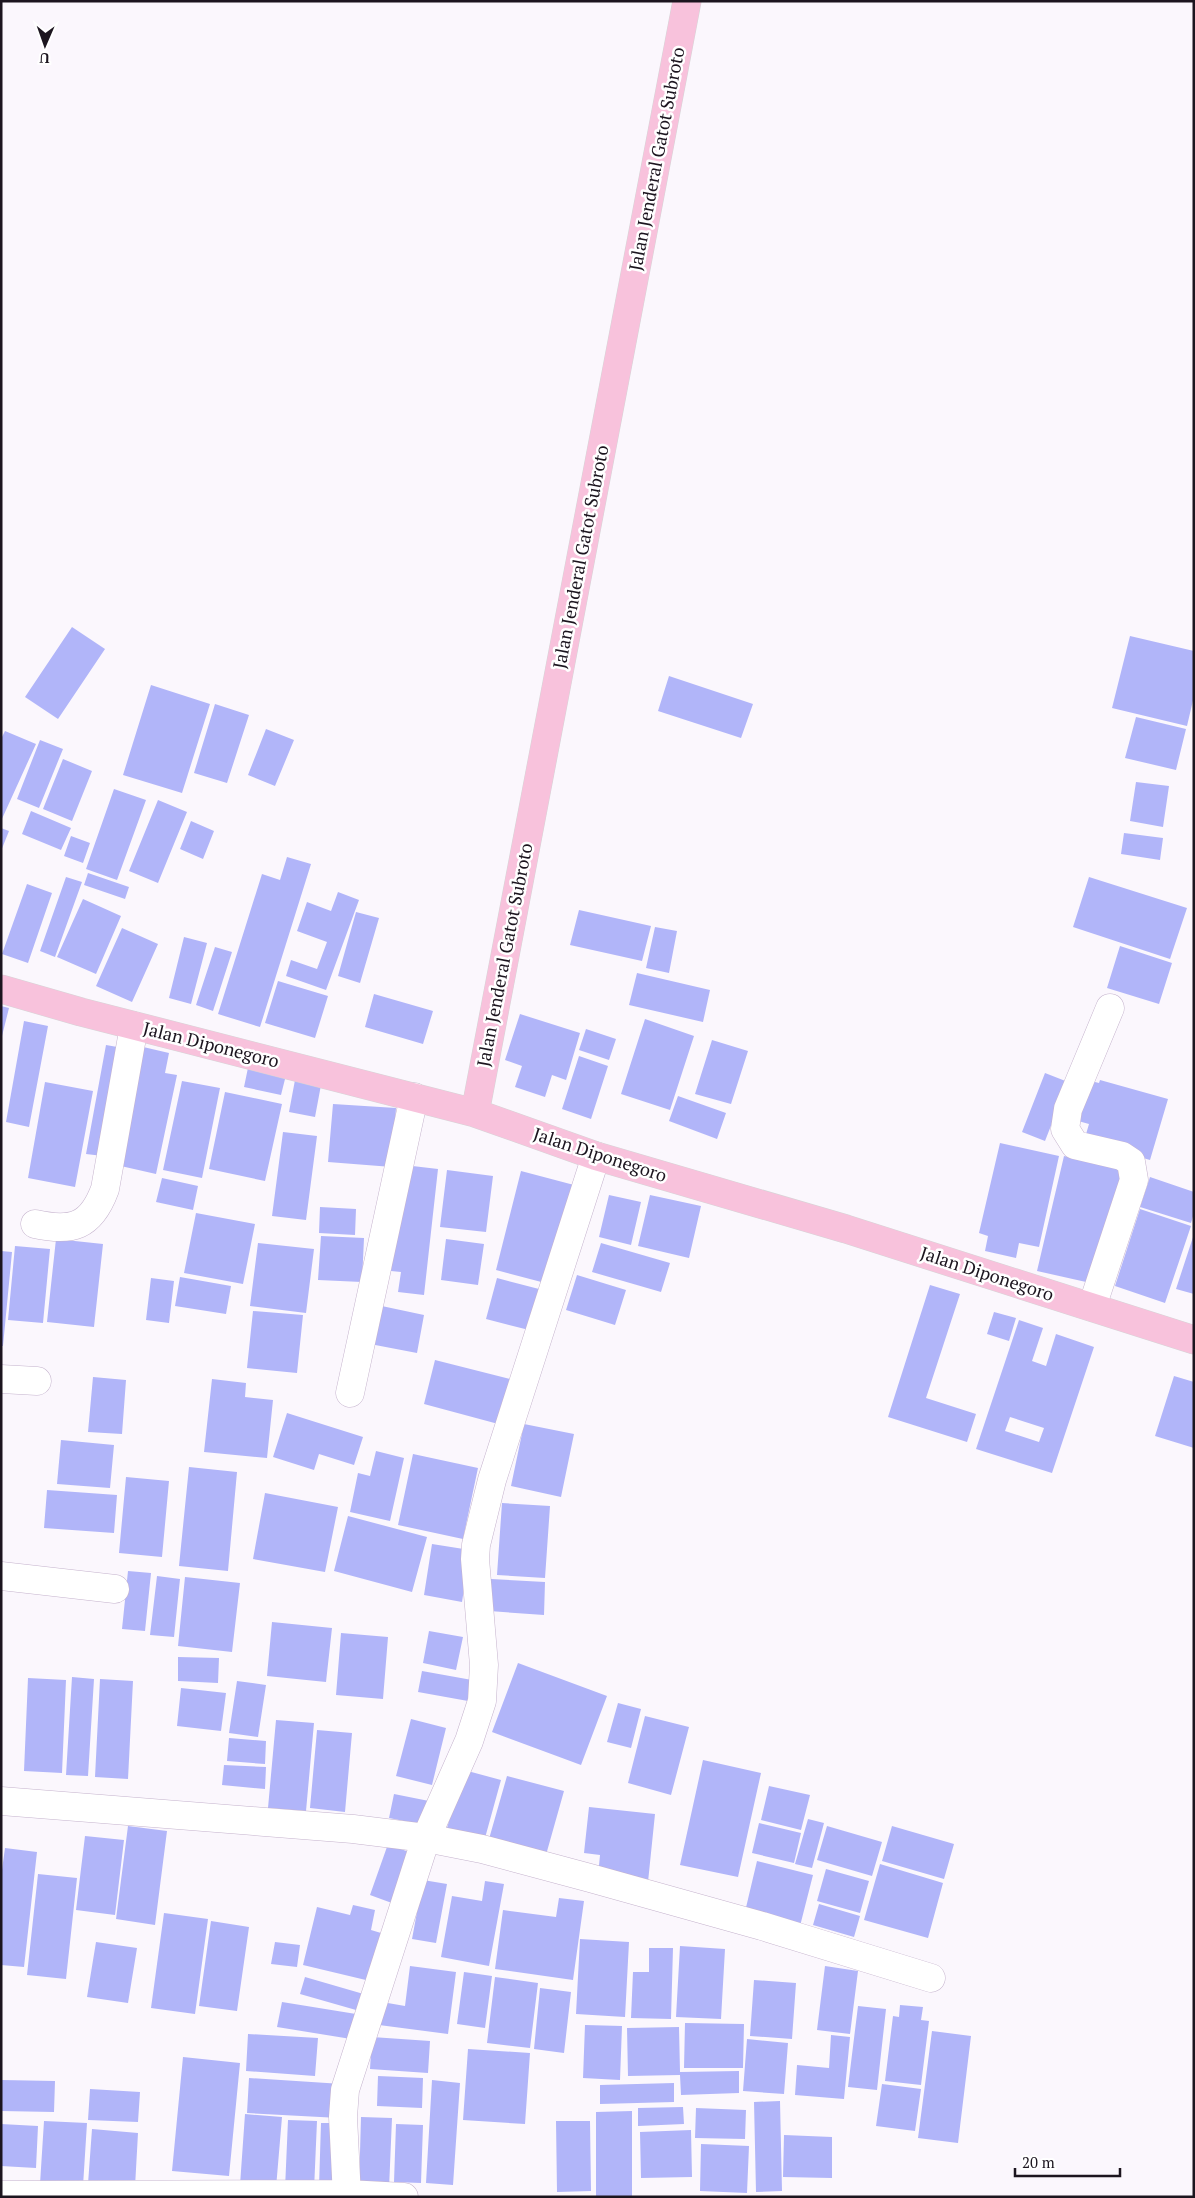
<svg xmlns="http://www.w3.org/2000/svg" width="1195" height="2198" font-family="'PT Serif',serif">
	<rect width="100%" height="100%" fill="#fbf7fd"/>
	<path fill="#b1b5f9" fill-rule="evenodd" d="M72,627L105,649L58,719L25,697Z
		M1130,636L1194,651V696L1187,726L1112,708Z
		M669,676L753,704L741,738L658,711Z
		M151,685L210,704L182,793L123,775Z
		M215,704L249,715L227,783L194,773Z
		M1136,717L1186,729L1176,770L1125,758Z
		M266,729L294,740L275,786L248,775Z
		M5,731L36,744L1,821V739Z
		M40,740L63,749L39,808L17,799Z
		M63,759L92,771L72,821L43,809Z
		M1136,782L1169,786L1163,827L1130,821Z
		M114,789L146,800L117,880L86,869Z
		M158,800L187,812L158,883L129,871Z
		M31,811L71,828L61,850L22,834Z
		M191,821L214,831L203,859L180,849Z
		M1,828L9,831L1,851Z
		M1124,833L1163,838L1160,860L1121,854Z
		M71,836L90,843L83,863L64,856Z
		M287,857L311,864L260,1027L218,1014L262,874L280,880Z
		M88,873L129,887L125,899L84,885Z
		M66,877L82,882L55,957L40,951Z
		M1089,877L1187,908L1170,959L1073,927Z
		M27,884L52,893L28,963L2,954Z
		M338,892L359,900L326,990L286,976L291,960L317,969L327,942L297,931L307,902L331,911Z
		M83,899L121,916L96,974L57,957Z
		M579,910L651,926L642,961L570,945Z
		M356,912L379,918L360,983L338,976Z
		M655,927L677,931L669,973L646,968Z
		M122,928L158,944L132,1002L96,986Z
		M184,937L207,943L191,1004L169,998Z
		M1120,946L1172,963L1159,1004L1107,988Z
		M215,947L232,952L213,1011L196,1005Z
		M637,973L710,990L703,1022L629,1005Z
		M278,981L328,996L315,1038L265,1023Z
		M374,994L433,1011L423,1044L365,1027Z
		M1,1006L9,1008L2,1036H1Z
		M520,1014L580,1033L566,1080L552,1075L545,1097L515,1087L522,1066L505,1060Z
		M645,1019L694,1036L670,1110L621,1094Z
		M24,1021L48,1026L29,1127L6,1122Z
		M586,1029L616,1039L609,1060L579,1050Z
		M712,1040L748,1051L731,1104L695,1094Z
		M106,1045L123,1048L103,1156L86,1154Z
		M139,1046L169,1053L165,1073L177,1075L156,1174L112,1164Z
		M579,1056L608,1066L591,1119L562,1109Z
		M249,1063L287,1071L281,1095L244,1087Z
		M1045,1073L1068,1082L1045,1141L1022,1132Z
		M1083,1079L1099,1083L1100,1080L1168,1099L1150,1160L1084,1141L1089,1124L1071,1119Z
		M295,1080L321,1085L315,1117L289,1112Z
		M182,1081L220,1088L202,1178L163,1170Z
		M45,1082L93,1091L75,1187L28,1178Z
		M225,1092L282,1104L265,1181L209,1169Z
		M678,1096L726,1113L717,1139L669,1121Z
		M333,1104L396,1108L392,1167L328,1162Z
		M283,1132L317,1136L306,1220L272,1216Z
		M1000,1143L1059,1156L1039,1247L1019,1243L1016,1258L985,1251L988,1236L979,1233Z
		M1064,1156L1122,1169L1095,1284L1037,1271Z
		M404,1165L438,1169L424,1295L398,1292L401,1272L391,1271Z
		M447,1170L493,1176L486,1232L440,1227Z
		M521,1171L574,1185L549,1284L496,1270Z
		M1150,1177L1194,1192V1213L1191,1223L1140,1207Z
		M162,1178L198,1186L193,1210L156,1202Z
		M609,1195L641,1202L631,1245L599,1237Z
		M650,1195L701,1206L689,1258L638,1246Z
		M320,1207L356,1209L355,1235L319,1233Z
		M1140,1209L1191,1226L1165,1303L1115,1286Z
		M196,1213L255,1224L243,1284L184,1273Z
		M1194,1234V1294L1176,1289Z
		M321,1236L364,1238L362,1282L318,1280Z
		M56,1239L103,1244L94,1327L47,1322Z
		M446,1239L484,1244L478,1285L441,1280Z
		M258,1243L314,1249L306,1313L250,1306Z
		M601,1243L670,1263L661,1292L592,1272Z
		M15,1246L50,1249L43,1323L8,1320Z
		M1,1251L12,1252L3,1346H1Z
		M577,1275L626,1290L615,1325L566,1310Z
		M180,1277L231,1286L226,1314L175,1306Z
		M151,1278L174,1281L169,1323L146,1320Z
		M497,1278L539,1289L529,1330L486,1319Z
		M930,1285L960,1294L926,1398L976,1414L967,1442L888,1417Z
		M377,1305L424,1315L417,1353L370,1344Z
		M253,1311L303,1315L297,1373L247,1368Z
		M994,1312L1016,1318L1009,1341L987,1334Z
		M1019,1320L1043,1328L1032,1361L1046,1366L1056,1334L1094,1347L1052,1473L976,1449ZM1010,1417L1044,1428L1039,1442L1005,1431Z
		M435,1360L514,1380L502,1425L424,1404Z
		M1174,1376L1194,1382V1448L1155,1436Z
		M93,1377L126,1380L122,1434L88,1432Z
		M212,1379L246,1383L245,1397L273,1400L267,1458L204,1452Z
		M287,1413L363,1437L354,1465L319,1454L314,1470L273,1457Z
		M524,1424L574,1434L561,1497L511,1486Z
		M61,1440L114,1445L110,1488L57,1484Z
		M376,1451L404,1458L390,1521L350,1512L358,1473L370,1476Z
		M413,1454L478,1468L463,1539L398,1525Z
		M189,1467L237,1472L228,1571L179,1566Z
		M126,1477L169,1481L162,1557L119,1553Z
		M47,1490L117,1495L114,1533L44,1528Z
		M265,1493L338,1507L325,1572L253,1559Z
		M502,1503L550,1506L545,1578L497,1575Z
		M348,1516L427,1537L412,1592L334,1571Z
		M432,1544L470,1550L462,1602L424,1595Z
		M128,1571L151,1573L145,1631L122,1629Z
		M157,1576L180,1579L174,1637L150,1635Z
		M185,1577L240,1583L232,1652L178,1646Z
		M491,1579L545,1582L544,1615L489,1611Z
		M272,1622L332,1628L326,1682L267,1676Z
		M429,1631L463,1637L456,1670L423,1663Z
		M341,1633L388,1637L383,1699L336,1695Z
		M178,1657L219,1658L218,1683L178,1681Z
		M518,1663L607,1696L581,1765L492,1732Z
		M422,1671L472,1680L468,1701L418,1692Z
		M72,1677L94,1679L88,1776L66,1775Z
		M28,1678L66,1680L62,1773L24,1771Z
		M100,1679L133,1681L128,1779L95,1777Z
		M237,1681L266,1685L258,1737L229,1733Z
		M181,1688L226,1693L221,1731L177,1726Z
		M618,1703L641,1709L631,1748L607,1742Z
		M645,1716L689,1727L671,1795L628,1783Z
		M411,1719L446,1728L432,1785L396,1776Z
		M276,1720L314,1723L306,1811L268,1808Z
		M317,1730L352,1733L345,1812L310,1808Z
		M229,1738L266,1741L265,1764L227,1761Z
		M703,1760L761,1773L738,1877L680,1865Z
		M224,1765L266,1767L265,1789L222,1785Z
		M464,1770L501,1780L485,1838L447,1828Z
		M507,1776L564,1791L544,1862L487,1846Z
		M769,1786L810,1795L801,1830L761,1820Z
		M394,1794L429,1801L424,1825L389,1818Z
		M589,1807L655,1814L648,1882L598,1876L600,1855L584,1853Z
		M808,1819L824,1823L812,1868L795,1864Z
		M759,1823L801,1833L794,1863L752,1853Z
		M128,1826L167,1831L155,1925L116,1919Z
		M827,1826L882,1842L872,1876L817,1860Z
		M892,1826L954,1844L944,1879L882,1861Z
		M85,1836L124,1840L115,1915L76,1910Z
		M388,1844L419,1856L400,1906L370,1895Z
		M5,1848L37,1852L24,1967L1,1965V1877Z
		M757,1861L813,1875L799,1930L744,1916Z
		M880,1864L943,1883L928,1938L864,1920Z
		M826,1869L869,1881L860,1913L817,1901Z
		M38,1874L77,1878L66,1979L27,1975Z
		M423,1880L447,1884L436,1943L412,1939Z
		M485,1881L504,1884L489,1966L441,1957L452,1896L482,1901Z
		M559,1898L584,1901L573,1980L495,1969L503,1910L556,1917Z
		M819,1904L860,1916L854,1937L813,1925Z
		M353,1905L375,1910L371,1930L381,1933L370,1981L303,1965L317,1907L350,1915Z
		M164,1913L208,1919L195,2014L151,2008Z
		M211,1921L249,1927L237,2011L199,2006Z
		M580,1939L629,1942L625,2017L576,2014Z
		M96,1942L137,1948L128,2003L87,1997Z
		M275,1942L300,1945L297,1967L271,1964Z
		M680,1946L725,1949L721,2019L676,2017Z
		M649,1948H673L671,2019L631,2018L633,1972H649Z
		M410,1966L456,1972L448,2034L379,2025L382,2002L405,2006Z
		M825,1966L858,1971L850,2034L817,2030Z
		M464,1972L492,1976L485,2028L457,2024Z
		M305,1977L367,1995L363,2012L300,1994Z
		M495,1977L538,1983L530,2048L487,2043Z
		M754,1980L796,1983L792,2039L750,2036Z
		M540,1988L571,1992L564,2053L534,2049Z
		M282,2002L356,2014L351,2039L277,2027Z
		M900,2005L923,2007L921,2020L929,2021L921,2085L885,2081L893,2016L899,2017Z
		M858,2006L886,2009L877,2090L848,2087Z
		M685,2023L744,2024L743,2068H684Z
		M585,2025L622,2026L620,2080L583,2078Z
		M679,2027L680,2072L739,2071V2093L681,2095L680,2075L628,2076L627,2028Z
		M932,2031L971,2036L958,2143L918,2138Z
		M248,2034L318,2038L315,2076L246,2071Z
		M831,2035L850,2037L844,2099L795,2095L797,2065L829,2068Z
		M372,2037L430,2041L428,2073L370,2069Z
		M747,2039L788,2043L784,2094L743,2091Z
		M468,2049L530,2053L525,2124L463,2120Z
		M183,2057L240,2063L229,2176L172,2171Z
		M378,2076L423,2078L422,2108L377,2106Z
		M249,2078L342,2084L339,2118L247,2113Z
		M1,2080L55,2081L54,2112L1,2111Z
		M432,2080L460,2083L453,2185L426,2183Z
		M674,2083V2102L600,2104V2085Z
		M882,2084L921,2089L915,2131L876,2126Z
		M90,2089L140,2092L138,2122L88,2120Z
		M780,2101L782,2191L756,2192L754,2102Z
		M683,2107L684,2124L638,2126V2108Z
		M696,2108L746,2110L745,2139L695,2138Z
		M632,2111V2197H596V2112Z
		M245,2114L282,2117L276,2188L240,2185Z
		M361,2117L392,2118L389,2189L359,2188Z
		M288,2120L317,2121L314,2190L285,2189Z
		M44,2121L87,2123L83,2186L40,2184Z
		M556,2121H590L591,2191L557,2192Z
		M321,2123H340L337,2188L319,2187Z
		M1,2124L38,2126L36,2168L1,2166Z
		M396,2124L423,2125L421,2183L394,2182Z
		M92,2129L138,2133L135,2187L88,2184Z
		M691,2130L692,2177L641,2178L640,2132Z
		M784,2135L832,2137V2178L783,2177Z
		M701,2144L749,2146L747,2193L700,2191Z"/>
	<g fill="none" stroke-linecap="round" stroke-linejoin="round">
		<g stroke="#c5b3cd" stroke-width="29">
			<path id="minor" d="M35,1224C72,1232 91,1227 105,1189L134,1026
				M1092,1307L1134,1180L1131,1162L1122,1156L1075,1145L1065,1129L1068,1109L1110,1008
				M1,1379L37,1381
				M350,1393L414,1097
				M1,1576L115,1589
				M1,1801L353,1829L426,1838L482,1849L590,1878L762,1926L931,1978
				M1,2195L347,2194L404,2197
				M347,2197L343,2117L345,2090L426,1838L469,1741L482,1701L484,1665L475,1559L476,1545L492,1480L596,1156"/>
		</g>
		<g stroke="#d6d5d7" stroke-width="29">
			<path id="major" d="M1,989L81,1012L475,1113L596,1156L846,1229L1194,1340
				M475,1113L687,1"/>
		</g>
		<use href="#minor" stroke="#fff" stroke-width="28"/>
		<use href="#major" stroke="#f8c2dc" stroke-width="28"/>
	</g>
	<g text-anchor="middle" stroke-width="5" stroke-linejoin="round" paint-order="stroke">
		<g font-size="18" fill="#1c151f" stroke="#fff">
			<text transform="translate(657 159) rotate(-79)" y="6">Jalan Jenderal Gatot Subroto</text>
			<text transform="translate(581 557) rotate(-79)" y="6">Jalan Jenderal Gatot Subroto</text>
			<text transform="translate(505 955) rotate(-79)" y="6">Jalan Jenderal Gatot Subroto</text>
			<text transform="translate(211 1045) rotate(14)" y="6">Jalan Diponegoro</text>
			<text transform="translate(600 1155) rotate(18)" y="6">Jalan Diponegoro</text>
			<text transform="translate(987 1274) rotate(18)" y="6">Jalan Diponegoro</text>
		</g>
	</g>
	<rect width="1195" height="2198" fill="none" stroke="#1c151f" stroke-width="5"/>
	<g transform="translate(45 45) rotate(182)" stroke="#ffffff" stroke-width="4" paint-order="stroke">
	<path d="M0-4L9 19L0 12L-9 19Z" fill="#1c151f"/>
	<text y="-8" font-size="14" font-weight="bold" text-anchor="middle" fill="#1c151f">U</text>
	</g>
	<path d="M1015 2168v8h105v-8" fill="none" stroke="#1c151f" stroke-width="2.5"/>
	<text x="1022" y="2168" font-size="15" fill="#1c151f" stroke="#ffffff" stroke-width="4" paint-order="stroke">20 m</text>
</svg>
